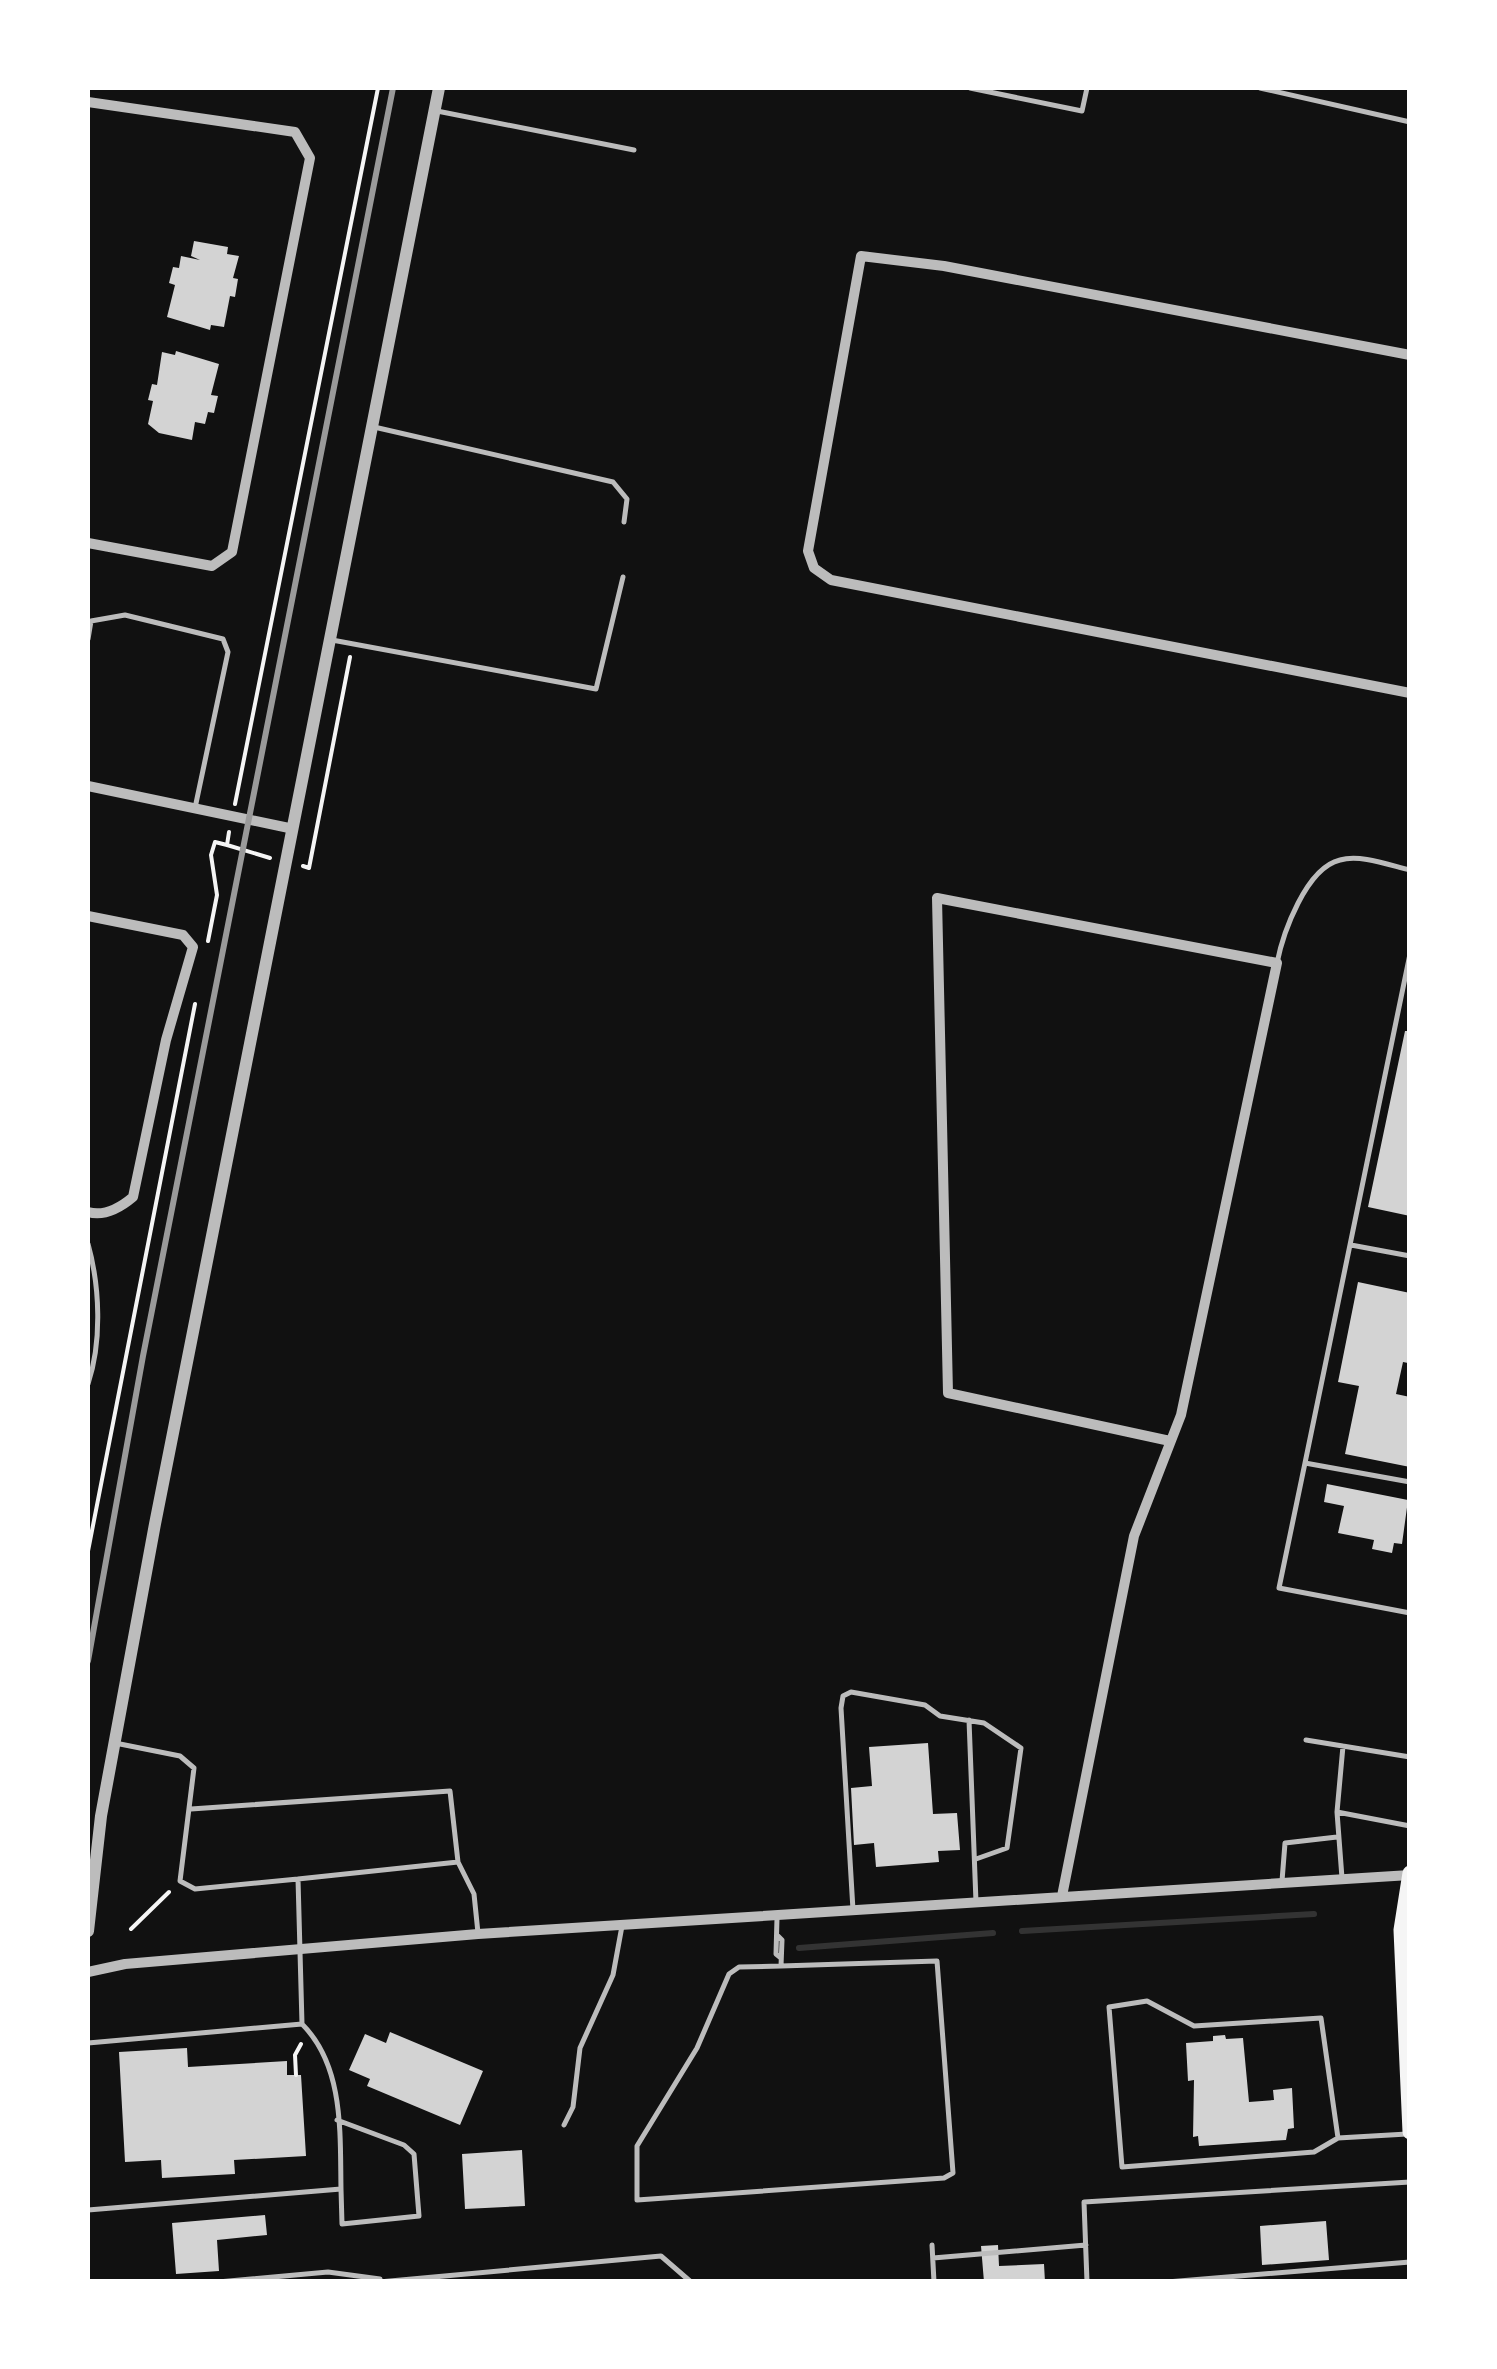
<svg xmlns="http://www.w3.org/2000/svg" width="1497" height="2369" font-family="Cabin,sans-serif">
	<rect width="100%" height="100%" fill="#111"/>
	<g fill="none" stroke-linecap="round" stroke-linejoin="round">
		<path stroke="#333" stroke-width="6" d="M1022,1931L1314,1914
			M799,1948L993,1933"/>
	</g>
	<path fill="#d3d3d3" d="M194,241L228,247L227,254L239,256L233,278L238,279L235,297L230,296L224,327L211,325L210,330L167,317L175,285L169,283L173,267L179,268L181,256L200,260L191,256Z
		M176,351L219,364L211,395L218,396L214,413L208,412L205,424L195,422L192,440L159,433L148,424L153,401L148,400L152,384L157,385L162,352L175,355Z
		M1405,1031H1410V1216L1368,1207Z
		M1358,1282L1410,1293V1353L1408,1363L1403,1362L1396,1394L1410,1397V1467L1345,1454L1359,1386L1338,1382Z
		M1327,1484L1408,1500L1402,1544L1394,1543L1392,1553L1372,1549L1374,1540L1338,1533L1344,1506L1324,1502Z
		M928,1743L933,1814L957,1813L960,1850L938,1851L939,1862L876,1867L874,1843L854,1845L851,1788L872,1786L869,1747Z
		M390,2032L483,2071L460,2125L367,2086L370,2079L349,2070L365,2034L386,2043Z
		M1225,2035L1226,2039L1243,2038L1249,2102L1274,2100L1273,2090L1292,2088L1294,2128L1288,2129L1286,2140L1199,2146L1198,2136L1193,2137L1194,2080L1188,2081L1186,2043L1213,2041V2036Z
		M187,2048L188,2067L287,2061V2075H301L306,2156L234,2160L235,2174L162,2178L161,2160L125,2162L119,2052Z
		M522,2150L525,2206L465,2209L462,2154Z
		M265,2215L267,2235L217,2240L219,2271L176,2274L172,2223Z
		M1326,2221L1329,2260L1262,2265L1260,2226Z
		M998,2245L999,2266L1044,2264L1045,2282H984L981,2246Z"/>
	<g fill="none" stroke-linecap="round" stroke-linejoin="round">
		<path stroke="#f5f5f5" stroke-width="4" d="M235,804L378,88
			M227,845L270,858
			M303,866L309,868L350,657
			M208,941L217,895L211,855L215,842L227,845L229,832
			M88,1551L195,1004
			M131,1929L169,1892
			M296,2075L295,2055L301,2044"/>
		<path stroke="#bcbcbc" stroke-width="5" d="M970,88L1082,111L1087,88
			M1260,88L1410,122
			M437,111L634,150
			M374,427L613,482L627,499L624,522
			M88,639L91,621L125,615L223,639L228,652L195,808
			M332,640L596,689L623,577
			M1277,963C1283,933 1306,868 1340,860C1360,854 1389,865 1410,870
			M88,1244C100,1287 102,1342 88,1384
			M1351,1245L1410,1256
			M1305,1463L1410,954
			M1410,1482L1305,1463L1279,1588L1410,1613
			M969,1720L976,1902
			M1306,1740L1410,1757
			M115,1743L180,1756L194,1768L180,1881L195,1889L298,1879
			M1343,1746L1337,1812L1410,1826
			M191,1809L450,1791L458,1862
			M1337,1812L1342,1878
			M1282,1881L1285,1843L1337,1837
			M853,1910L841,1708L843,1696L851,1692L925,1705L940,1716L984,1723L1021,1748L1007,1848L976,1859
			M777,1918L776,1954L781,1958
			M778,1936L782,1940L781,1966L739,1967L729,1974L697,2048L637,2146V2200L944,2178L953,2173L937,1961L781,1966
			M88,2043L302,2024L298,1879L458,1862L474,1894L478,1933
			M337,2120L404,2145L414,2154L419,2216L342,2224L341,2189
			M564,2125L573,2107L580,2048L613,1975L622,1926
			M1338,2138L1321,2018L1194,2026L1147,2001L1109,2007L1122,2167L1314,2152L1338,2138L1407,2134
			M88,2210L341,2189C340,2132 344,2066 302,2024
			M932,2245L934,2282
			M933,2258L1086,2245
			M218,2282L328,2272L380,2279
			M379,2282L661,2256L691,2282
			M1087,2282L1084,2202L1410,2182
			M1167,2282L1410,2262"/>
		<path stroke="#bcbcbc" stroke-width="10" d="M88,102L295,132L310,158L232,552L212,566L88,543
			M1410,355L944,266L861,256L808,551L814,568L831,580L1410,693
			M88,786L289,828
			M88,916L183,935L193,947L166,1040L133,1197C120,1208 105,1217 88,1212
			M1062,1896L1134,1536L1181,1415L1277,963L937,898L948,1393L1170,1441
			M88,1972L125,1964L478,1934L1410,1875"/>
		<path stroke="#bcbcbc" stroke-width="12" d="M88,1931L101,1816L155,1524L439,88"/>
		<path stroke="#f5f5f5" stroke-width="15" d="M1410,1873L1401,1930L1410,2132"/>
		<path stroke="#9a9a9a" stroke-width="6" d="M88,1661L143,1356L393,88"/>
	</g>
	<rect width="1497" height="2369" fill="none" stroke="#ffffff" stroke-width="180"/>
</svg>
